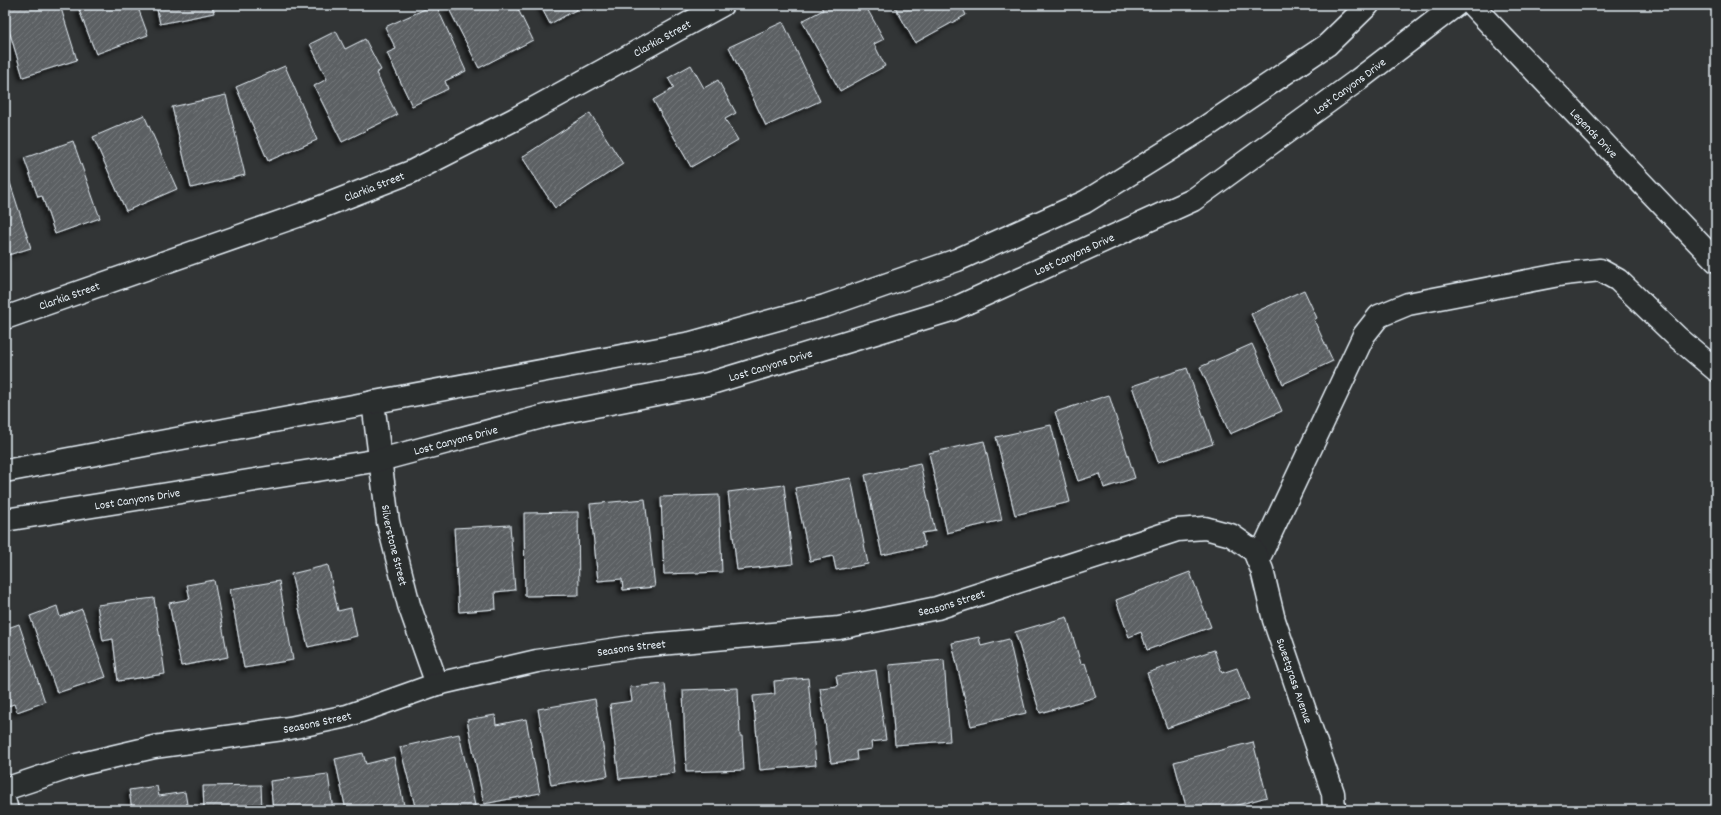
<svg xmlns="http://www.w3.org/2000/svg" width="1721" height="815" font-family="Dekko,sans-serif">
	<defs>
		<pattern id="building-hatch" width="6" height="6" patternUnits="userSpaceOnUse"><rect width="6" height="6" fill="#5c6063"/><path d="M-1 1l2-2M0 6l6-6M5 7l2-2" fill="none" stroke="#73777a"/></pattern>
		<filter id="shadow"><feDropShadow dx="-3.5" dy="3.5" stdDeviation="2" flood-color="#0009"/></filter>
	</defs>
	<rect width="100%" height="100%" fill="#323536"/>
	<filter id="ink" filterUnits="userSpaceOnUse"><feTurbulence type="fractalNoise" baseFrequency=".025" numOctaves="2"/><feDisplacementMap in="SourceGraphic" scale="8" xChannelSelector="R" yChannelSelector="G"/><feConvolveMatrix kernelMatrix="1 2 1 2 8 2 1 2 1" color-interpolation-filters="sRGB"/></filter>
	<g filter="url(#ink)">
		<path fill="url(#building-hatch)" stroke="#e8f1f8" filter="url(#shadow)" d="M5,5H60L77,60L23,77L5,17Z
			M81,5H137L148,35L96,54L79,10L82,9Z
			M156,5H212L214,13L160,24Z
			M434,5H436L466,71L445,81L448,89L412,106L387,53L396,49L385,27Z
			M447,5H516L533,40L479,68Z
			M540,5H585L550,24Z
			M820,5H865L884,39L874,44L885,66L840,91L802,21L823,10Z
			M894,5H961L966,15L915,43Z
			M783,22L820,101L766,126L729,47Z
			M336,31L345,49L365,39L381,70L376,73L397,115L342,142L314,86L327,79L310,44Z
			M691,65L704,88L718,80L736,113L725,119L738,140L691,167L653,100L674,88L668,78Z
			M285,66L317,140L268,161L236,87Z
			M226,95L245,175L191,188L172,107Z
			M590,113L623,164L555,208L522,157Z
			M144,115L177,189L126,211L93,137Z
			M73,141L100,218L55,234L42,196L38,197L24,158Z
			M5,167L31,248L5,256Z
			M1304,290L1317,318L1314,320L1333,361L1283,384L1251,314Z
			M1252,344L1282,411L1230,434L1200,367Z
			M1187,368L1213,444L1158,462L1132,386Z
			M1109,395L1135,478L1104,488L1100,474L1078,481L1055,412Z
			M1051,425L1070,502L1015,515L996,437Z
			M984,441L1002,520L947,533L929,453Z
			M920,463L935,531L922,533L925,546L882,555L865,475Z
			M851,478L868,564L836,570L833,556L810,561L795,488Z
			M784,485L793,564L737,570L728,492Z
			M719,495L722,572L664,574L661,497Z
			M645,499L655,587L623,590L622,579L598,581L590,504Z
			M578,512L579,595L525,596L524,513Z
			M510,525L515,590L495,592L496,609L459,612L454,528Z
			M328,565L338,611L351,608L357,636L308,647L291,574Z
			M1190,572L1211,627L1147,650L1141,632L1129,637L1116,600Z
			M214,580L228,657L181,666L169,603L190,599L187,585Z
			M279,581L293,660L244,668L230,589Z
			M154,598L165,674L118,681L113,639L103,641L97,605Z
			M57,606L60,617L82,609L106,677L57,693L30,616Z
			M1067,617L1081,664L1085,663L1096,697L1040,713L1015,632Z
			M19,624L45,702L17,712L14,704L5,707V629Z
			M979,637L981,646L1009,639L1026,713L971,726L952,643Z
			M1214,650L1222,673L1237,668L1249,699L1167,728L1147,673Z
			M944,660L950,741L895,745L889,665Z
			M876,670L886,740L871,742L872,749L856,751L857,760L831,763L820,688L838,686L836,676Z
			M808,678L816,765L760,770L753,696L775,694L774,681Z
			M665,684L675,773L619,779L610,704L632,701L630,687Z
			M738,688L740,736H742L744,770L686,772L683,690Z
			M595,699L608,776L551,785L538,709Z
			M495,715L496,725L526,719L540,793L484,804L467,720Z
			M459,734L476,810H416L400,747Z
			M1253,742L1267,797L1219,810H1187L1174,762Z
			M363,753L366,764L394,757L405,810H346L335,759Z
			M328,774L333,810H273L270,781Z
			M261,785L262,810H204L203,786Z
			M157,786L159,796L185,792L188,810H132L129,790Z
			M1128,802L1132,810H1110Z
			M116,805L117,810H88Z"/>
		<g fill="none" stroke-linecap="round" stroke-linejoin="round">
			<g stroke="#e8f1f8" stroke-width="25">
				<g id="minor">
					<path id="s1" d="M1472,5L1716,261"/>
					<path id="s2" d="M5,318L303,214L411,172L515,119L722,5"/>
					<path id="s3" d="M373,402L388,522L409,605L437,684"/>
					<path d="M5,471L691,343L825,306L957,260L1085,202L1207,126L1327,45L1368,5"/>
					<path id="s4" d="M5,520L380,460L549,415L708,384L951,310L1193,200L1358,80L1456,5"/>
					<path d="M1258,560L1364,335L1379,316L1408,304L1564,274L1600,270L1618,280L1677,337L1716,370"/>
					<path id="s5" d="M5,789L77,765L154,747L290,728L347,716L437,684L537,661L637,646L839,628L937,608L1177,530L1205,528L1231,535L1254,551L1262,570L1274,620L1333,793L1334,810"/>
					<path d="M5,803L7,810"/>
				</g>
			</g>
			<use href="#minor" stroke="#2a2d2e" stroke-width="22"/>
		</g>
	</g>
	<g text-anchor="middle" stroke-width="4" stroke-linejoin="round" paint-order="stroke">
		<g font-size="12" fill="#e8f1f8" stroke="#2a2d2e">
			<text dy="4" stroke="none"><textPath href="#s2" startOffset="716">Clarkia Street</textPath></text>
			<text dy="4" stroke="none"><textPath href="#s4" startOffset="1430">Lost Canyons Drive</textPath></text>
			<text dy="4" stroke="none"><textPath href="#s1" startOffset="177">Legends Drive</textPath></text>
			<text dy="4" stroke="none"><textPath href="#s2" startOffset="392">Clarkia Street</textPath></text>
			<text dy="4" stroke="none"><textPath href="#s4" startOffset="1106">Lost Canyons Drive</textPath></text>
			<text dy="4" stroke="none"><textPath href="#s2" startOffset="68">Clarkia Street</textPath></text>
			<text dy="4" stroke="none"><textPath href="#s4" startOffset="782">Lost Canyons Drive</textPath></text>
			<text dy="4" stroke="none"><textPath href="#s4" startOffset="458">Lost Canyons Drive</textPath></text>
			<text dy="4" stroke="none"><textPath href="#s4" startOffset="134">Lost Canyons Drive</textPath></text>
			<text dy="4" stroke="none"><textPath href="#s3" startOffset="145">Silverstone Street</textPath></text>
			<text dy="4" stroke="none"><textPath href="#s5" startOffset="968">Seasons Street</textPath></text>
			<text dy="4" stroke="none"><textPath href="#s5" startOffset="644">Seasons Street</textPath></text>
			<text dy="4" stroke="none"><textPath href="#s5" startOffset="1424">Sweetgrass Avenue</textPath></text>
			<text dy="4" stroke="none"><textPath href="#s5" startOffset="320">Seasons Street</textPath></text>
		</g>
	</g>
	<rect width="1721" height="815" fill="none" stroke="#2a2d2e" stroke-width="20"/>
	<rect x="10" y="10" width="1701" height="795" fill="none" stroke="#e8f1f8" stroke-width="1.5" filter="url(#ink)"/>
</svg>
